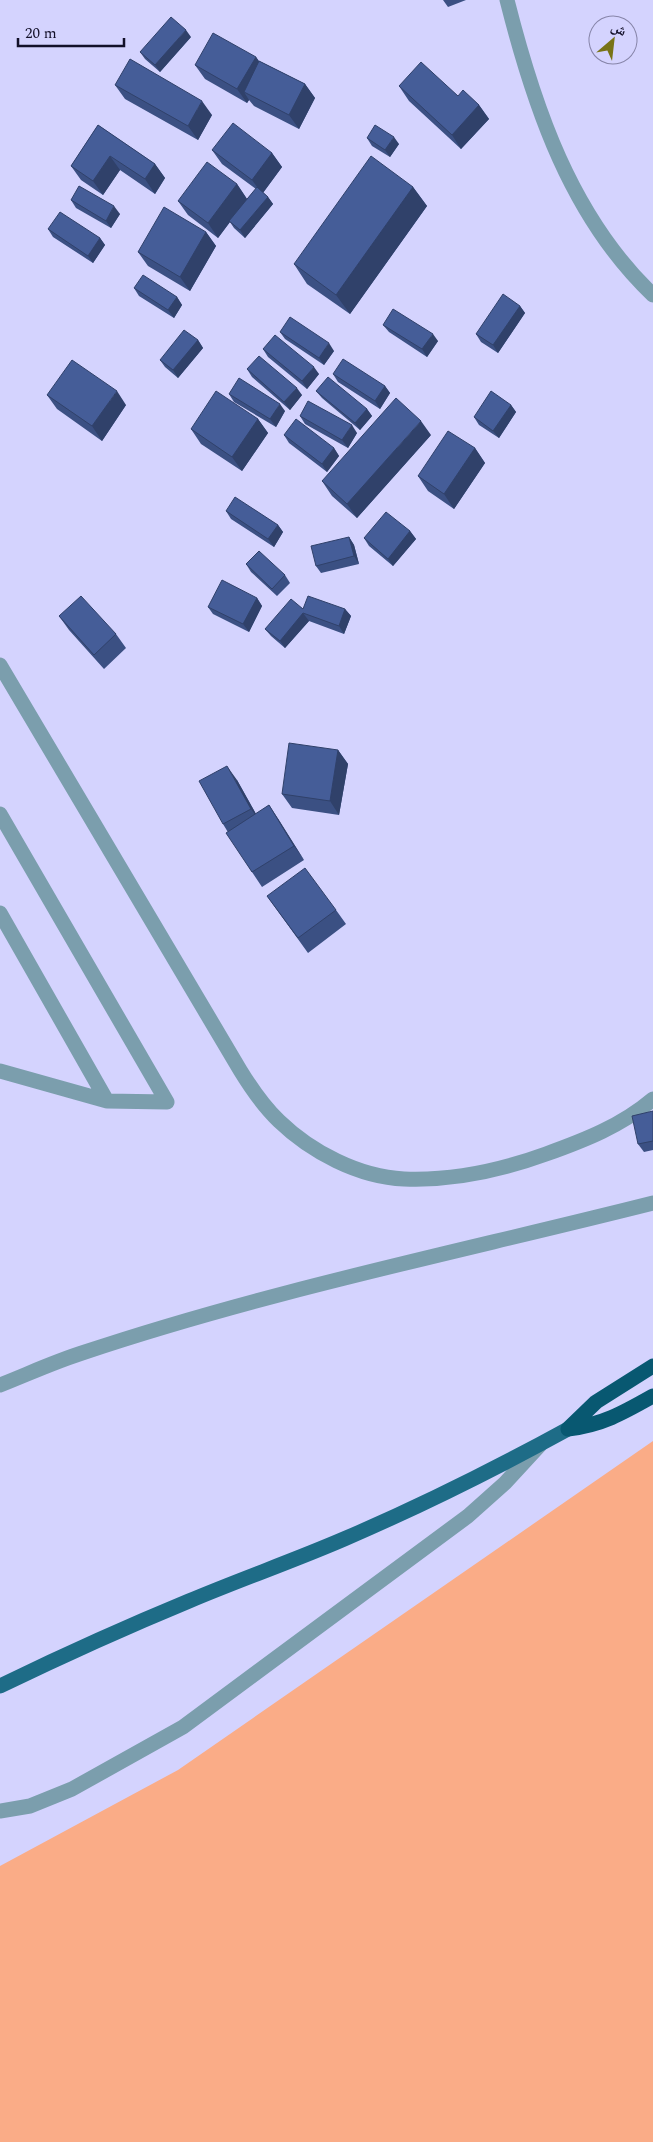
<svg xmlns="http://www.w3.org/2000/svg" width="653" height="2142" font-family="Spectral,'Noto Naskh Arabic',serif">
	<rect width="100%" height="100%" fill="#d4d3fe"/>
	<path fill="#faac87" d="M653,1441V2142H0V1866L178,1770Z"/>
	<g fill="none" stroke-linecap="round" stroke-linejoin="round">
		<path stroke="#7b9ead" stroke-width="15" d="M507,0C534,107 571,217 653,295
			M0,665L240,1070C251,1088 263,1106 279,1121C311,1152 359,1177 404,1179C452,1181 502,1170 546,1154C585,1140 621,1126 653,1099
			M0,814L167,1102
			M0,913L107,1101L167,1102
			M0,1071L107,1101
			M0,1385C28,1374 56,1361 85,1352C271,1290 463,1251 653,1203
			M0,1811L30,1806L72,1789L183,1727L468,1516L505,1483L540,1445"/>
		<path stroke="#1e6c87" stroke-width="15" d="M0,1686C62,1656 126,1627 189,1601C241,1579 293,1561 344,1539C421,1506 495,1469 568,1429"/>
		<path stroke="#085871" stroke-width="15" d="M568,1429L596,1402L653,1366
			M568,1429C602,1425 623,1413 653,1396"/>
	</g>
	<path fill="#3b5083" d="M443,0H466L448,7Z
		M191,37L160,72L145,59L140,52Z
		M256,57L259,61L305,84L315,98L299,129L254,106L249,100L247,103L205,79L195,65Z
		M115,85L212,115L198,140L125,99Z
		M399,86L458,96L479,105L489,119L461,149L409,101Z
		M98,125L155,164L165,178L155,194L120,170L103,195L81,180L71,166Z
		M367,138L399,144L390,157L372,146Z
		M212,150L272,153L282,167L263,193L268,197L273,204L245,238L234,228L230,222L218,238L188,215L178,201L237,184L247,199L256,189L222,164Z
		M413,187L427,206L350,314L307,284L294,264Z
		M71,200L120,214L111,228L76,208Z
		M48,229L100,238L105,245L93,263L53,237Z
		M206,232L216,246L190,291L148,266L138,252Z
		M134,288L177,297L182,305L174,318L139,296Z
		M520,306L525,313L498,353L481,342L476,334Z
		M383,325L438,341L427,357L389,332Z
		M280,332L334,351L324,365L285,339Z
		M198,340L203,348L178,378L165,367L160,360Z
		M263,349L319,374L307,389L268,357Z
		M247,369L302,395L290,410L252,377Z
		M333,374L385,386L390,393L380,409L338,382Z
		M316,391L367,409L372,416L360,430L322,398Z
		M229,394L285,411L276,427L234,402Z
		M47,395L126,405L102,441L57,409Z
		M511,405L516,412L499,438L479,425L474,417Z
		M300,416L357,433L348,448L305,424Z
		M258,419L268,433L242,471L201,444L191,429Z
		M284,435L334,448L339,456L327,472L289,443Z
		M431,435L357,518L332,496L322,481Z
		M475,448L485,463L454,509L428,491L418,476Z
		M226,511L278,525L283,532L274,547L231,519Z
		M410,531L416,539L393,566L369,546L364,538Z
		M349,537L354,545L359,564L321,573L316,566Z
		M246,564L285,575L290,583L277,596L251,572Z
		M257,598L262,606L249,632L213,614L208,607Z
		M303,609H345L351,616L344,634L309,621L285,648L271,636L265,629Z
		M59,616L116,634L126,648L104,669L69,630Z
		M338,750L348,764L339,815L292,808L282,794Z
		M237,780L256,814L269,805L304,860L262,887L252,872L223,824Z
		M267,896L336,910L346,924L308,953Z
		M653,1111V1150L644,1152L638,1144Z"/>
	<path fill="#30416a" d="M186,30L191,37L160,72L155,65Z
		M256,57L265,71L244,92L249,100L247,103L237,89Z
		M305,84L315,98L299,129L289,115Z
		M202,101L212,115L198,140L188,126Z
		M479,105L489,119L461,149L452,135Z
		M394,137L399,144L390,157L385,150Z
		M272,153L282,167L262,194L252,180Z
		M110,156L120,170L103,195L93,181Z
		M155,164L165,178L155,194L145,179Z
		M237,184L247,199L218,238L208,223Z
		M413,187L427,206L350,314L336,295Z
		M268,197L273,204L245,238L240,230Z
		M114,206L120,214L111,228L106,221Z
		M206,232L216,246L190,291L180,277Z
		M100,238L105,245L93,263L88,256Z
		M177,297L182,305L174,318L168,310Z
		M520,306L525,313L498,353L493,345Z
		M433,334L438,341L427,357L422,349Z
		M198,340L203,348L178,378L173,370Z
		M329,343L334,351L324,365L319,358Z
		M314,367L319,374L307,389L302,381Z
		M385,386L390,393L380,409L375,401Z
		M297,388L302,395L290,410L284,402Z
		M117,391L126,405L102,441L92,426Z
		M280,404L285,411L276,427L270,419Z
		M511,405L516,412L499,438L493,431Z
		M367,409L372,416L360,430L355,423Z
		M258,419L268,433L242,471L232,457Z
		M421,421L431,435L357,518L347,504Z
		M352,425L357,433L348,448L342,440Z
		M334,448L339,456L327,472L322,464Z
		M475,448L485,463L454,509L444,494Z
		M278,525L283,532L274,547L268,539Z
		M410,531L416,539L393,566L388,559Z
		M349,537L354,545L359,564L354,556Z
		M257,598L262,606L249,632L243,624Z
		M345,609L351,616L344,634L339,626Z
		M303,613L309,621L285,648L280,641Z
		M338,750L348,764L339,815L330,801Z
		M227,766L237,780L261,823L251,809Z
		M269,805L279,820L304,860L294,846Z"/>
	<path fill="#455d98" stroke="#30416a" d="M171,17L186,30L155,65L140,52Z
		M213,33L256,57L237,89L195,65Z
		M130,59L202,101L188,126L115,85Z
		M259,61L305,84L289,115L244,92Z
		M421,62L458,96L463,90L479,105L452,135L399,86Z
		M233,123L272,153L252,180L212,150Z
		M98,125L155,164L145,179L110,156L93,181L71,166Z
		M375,125L394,137L385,150L367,138Z
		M371,156L413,187L336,295L294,264Z
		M207,162L237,184L208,223L178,201Z
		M79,186L114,206L106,221L71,200Z
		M257,187L268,197L240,230L229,221Z
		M164,207L206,232L180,277L138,252Z
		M60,212L100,238L88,256L48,229Z
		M143,275L177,297L168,310L134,288Z
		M503,294L520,306L493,345L476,334Z
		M393,309L433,334L422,349L383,325Z
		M290,317L329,343L319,358L280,332Z
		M184,330L198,340L173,370L160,360Z
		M275,335L314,367L302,381L263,349Z
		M259,356L297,388L284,402L247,369Z
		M343,359L385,386L375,401L333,374Z
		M72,360L117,391L92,426L47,395Z
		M328,377L367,409L355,423L316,391Z
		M239,378L280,404L270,419L229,394Z
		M216,391L258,419L232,457L191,429Z
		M491,391L511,405L493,431L474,417Z
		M396,398L421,421L347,504L322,481Z
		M308,401L352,425L342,440L300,416Z
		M296,419L334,448L322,464L284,435Z
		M448,431L475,448L444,494L418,476Z
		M235,497L278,525L268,539L226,511Z
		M386,512L410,531L388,559L364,538Z
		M349,537L354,556L316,566L311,546Z
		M259,551L285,575L272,589L246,564Z
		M222,580L257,598L243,624L208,607Z
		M81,596L116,634L94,655L59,616Z
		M308,596L345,609L339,626L303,613L280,641L265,629L291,599L303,609Z
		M289,743L338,750L330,801L282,794Z
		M227,766L251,809L223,824L199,781Z
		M269,805L294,846L252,872L226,833Z
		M305,868L336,910L298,938L267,896Z
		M653,1111V1141L638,1144L632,1116Z"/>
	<g transform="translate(613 40) rotate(28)"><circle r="24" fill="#d4d3fe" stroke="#8785a9"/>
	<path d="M0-4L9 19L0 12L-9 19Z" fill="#787316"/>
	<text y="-8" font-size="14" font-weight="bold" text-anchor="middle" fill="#131029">ش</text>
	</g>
	<path d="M18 38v8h106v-8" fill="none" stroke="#131029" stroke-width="2.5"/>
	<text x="25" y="38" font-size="15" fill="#131029" stroke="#d4d3fe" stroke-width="4" paint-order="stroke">20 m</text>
</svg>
